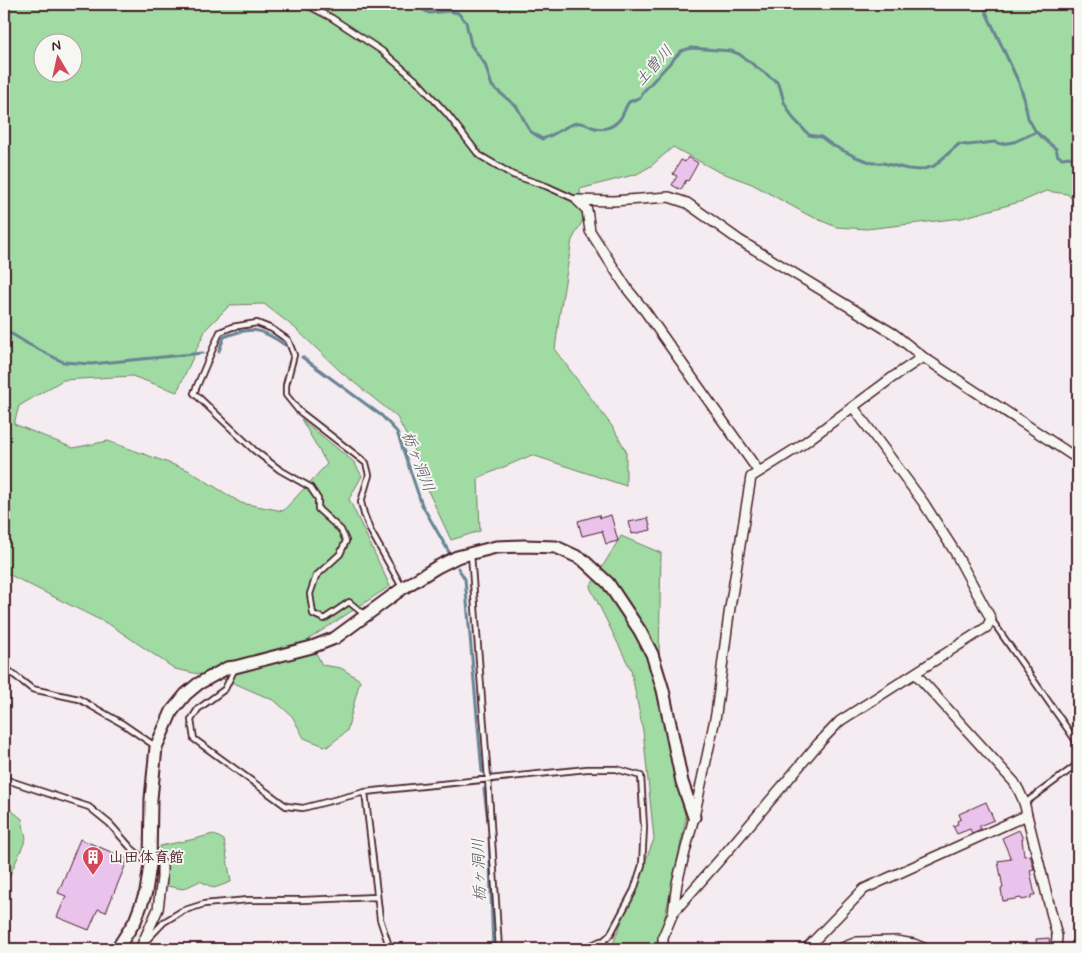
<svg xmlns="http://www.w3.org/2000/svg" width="1082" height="953" font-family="Mynerve,'Klee One',sans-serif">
	<rect width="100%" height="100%" fill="#f4ecf1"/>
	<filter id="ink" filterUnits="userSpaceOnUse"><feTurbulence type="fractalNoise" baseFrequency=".02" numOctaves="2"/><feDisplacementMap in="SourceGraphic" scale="10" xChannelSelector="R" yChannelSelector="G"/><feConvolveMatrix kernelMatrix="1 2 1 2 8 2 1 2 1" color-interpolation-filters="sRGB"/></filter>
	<g filter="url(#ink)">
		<path fill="#9fdba2" stroke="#747d66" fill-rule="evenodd" d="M4,4H1078V204L1067,194L1046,191L1023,201L962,218L867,229L836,227L808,215L752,184L717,171L673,147L651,166L637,174L580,189L583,220L572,240L559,318L555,350L614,429L626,451V486L532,455L478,478L480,531L451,540L429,493L425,476L416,455L397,417L341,372L295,328L264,304L230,305L206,329L177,392L132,376L63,380L19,406L14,424L73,448L108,441L188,470L241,503L283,511L327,464L301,419L354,462L362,476L349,499L390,586L309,639L322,665L341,668L360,680L347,731L327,747L304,738L292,716L275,701L227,680L175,669L112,626L4,572ZM42,42H72V72H42Z
			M621,536L661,553L659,658L666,735L686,819L665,916L663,949H611L654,839L643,731L631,670L590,587Z
			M4,804L22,819L26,839L4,888Z
			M213,834L224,840L231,882L214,888L200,881L183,889L167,886V859L160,853V846L195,839Z"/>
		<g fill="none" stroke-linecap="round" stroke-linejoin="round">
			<path stroke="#678493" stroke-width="3" d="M413,4L429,13L448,11L458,13L466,22L471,45L485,64L492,86L517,107L530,131L542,139C554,136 567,124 577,123C582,122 587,125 592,127C602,131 613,128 620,119C624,114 625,107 629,102L641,97L642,93L681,51L691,48L731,51L739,54L777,82L780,87L784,102L793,118L809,135L821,137L832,145L856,157L873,163H883L908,169L920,170L934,166L959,144L968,145L995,142L1001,144L1014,142L1036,132
				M984,4L986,12L1019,83L1024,98L1028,118L1036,132L1056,149L1058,156L1062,158L1069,157L1078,161
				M4,329L28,344L63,362L91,364L203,353
				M219,351L224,337C251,326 261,328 285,345
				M302,357L382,416L397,432L422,505L449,552
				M458,568L465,579L482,772
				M484,789L489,829
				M489,835L493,949"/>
		</g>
		<path fill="#eac3ec" stroke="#4a1f2b" d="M688,157L698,163L688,181L686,180L681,190L672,185L677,176L673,174L681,160L685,162Z
			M599,515L600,518L611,515L618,541L606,544L602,531L582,536L578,521Z
			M648,518L651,530L632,534L629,522Z
			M986,802L994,820L979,826L981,829L972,833L970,829L957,834L953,826L958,824L957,821L961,819L959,814Z
			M1019,830L1023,839H1022L1024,856L1030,855L1031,858L1034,869L1030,870L1035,895H1031V898L1022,900L1021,898L1003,901L1001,889L1003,888L998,861L1011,859L1002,838Z
			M80,839L128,859L106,912L98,909L89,930L57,917L66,896L58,893Z
			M1049,938L1050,949H1037L1036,939Z"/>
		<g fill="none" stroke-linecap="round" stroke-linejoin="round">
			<g stroke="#4a1f2b" stroke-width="8">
				<path id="service" d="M305,4L332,18L382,51L418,82L448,115L479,155L513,175L546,186L577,200
					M471,554L488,779L499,949
					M365,615L349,602L324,619L313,614L310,594L316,576L340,554L346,541L341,530L318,509V499L310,487L280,470L254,450L194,393L220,332L232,327L257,323L272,329L288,340L294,355L286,385V395L299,411L366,463L369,475L361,502L364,514L370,530L402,587
					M991,619L1078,744
					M4,667L32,689L79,699L123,724L155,746
					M235,668L225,689L198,709L191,720L194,739L286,806L303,808L365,792L587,769H616L641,776L644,827L642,865L634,890L610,935L601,943
					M4,779L89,807L110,824L131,848L149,864
					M365,792L380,919L390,949
					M1025,803L1078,764
					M146,941L164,922L182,911L204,904L248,900H303L377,897"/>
			</g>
			<g stroke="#4a1f2b" stroke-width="12">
				<path id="minor" d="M577,200L613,201L669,197L687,203L739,240L894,334L923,357L1078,459
					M577,200L587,210L590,231L628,290L645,311L759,472
					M915,673L1014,782C1021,793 1025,802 1027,815L1057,936L1056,949
					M673,913L730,848L819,743L840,721L987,627L991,619L955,552L923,502L853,407
					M140,949L158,909L162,878V864L150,853
					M588,949L601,943L606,949
					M663,949V937L673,913L677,883L694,817L716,714L729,614L751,477L800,446L893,377L923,357
					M806,949L864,889L1027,815
					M839,949L857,942L896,941L914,944L926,949"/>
			</g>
			<g stroke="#4a1f2b" stroke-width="15">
				<path id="tertiary" d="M117,949L135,921L146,892L150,865L151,799L156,747L172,711L186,694L198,684L227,668L235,667L312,647L335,638L403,588L437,567L457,557L496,547L524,546L556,547L582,559L608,583L640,631L652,654L663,690L682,782L694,817"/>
			</g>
			<use href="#service" stroke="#f6f6f2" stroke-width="4.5"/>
			<use href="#minor" stroke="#f6f6f2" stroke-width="9"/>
			<use href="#tertiary" stroke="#f6f6f2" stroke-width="11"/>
		</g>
	</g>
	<defs>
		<g id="building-pin" transform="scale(1.125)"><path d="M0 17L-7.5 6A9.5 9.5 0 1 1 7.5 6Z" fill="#d1495b" stroke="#f6f6f2"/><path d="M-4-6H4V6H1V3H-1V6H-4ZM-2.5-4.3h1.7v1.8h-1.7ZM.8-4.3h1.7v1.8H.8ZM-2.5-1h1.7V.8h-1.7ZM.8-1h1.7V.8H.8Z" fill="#fff"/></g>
	</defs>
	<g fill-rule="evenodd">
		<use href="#building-pin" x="93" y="857"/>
	</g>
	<g text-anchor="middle" stroke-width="4" stroke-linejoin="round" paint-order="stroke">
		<g font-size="15" font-weight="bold" fill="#4a1f2b" stroke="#f6f6f2" text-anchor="start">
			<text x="109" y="862">山田体育館</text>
		</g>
		<g font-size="16" font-style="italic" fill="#58515f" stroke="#f6f6f2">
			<text transform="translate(653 65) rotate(-48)" y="6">土曽川</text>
			<text transform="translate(419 461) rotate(69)" y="6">栃ヶ洞川</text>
			<text transform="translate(478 870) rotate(-92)" y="6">栃ヶ洞川</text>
		</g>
	</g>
	<rect width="1082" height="953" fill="none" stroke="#f6f6f2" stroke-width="20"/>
	<rect x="10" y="10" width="1062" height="933" fill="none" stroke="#4a1f2b" stroke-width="2" filter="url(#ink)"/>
	<g transform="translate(58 58) rotate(351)"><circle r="24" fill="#f6f6f2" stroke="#b1a0a2"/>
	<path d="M0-4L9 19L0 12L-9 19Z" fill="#d1495b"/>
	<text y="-8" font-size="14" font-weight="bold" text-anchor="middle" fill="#4a1f2b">N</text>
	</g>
</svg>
